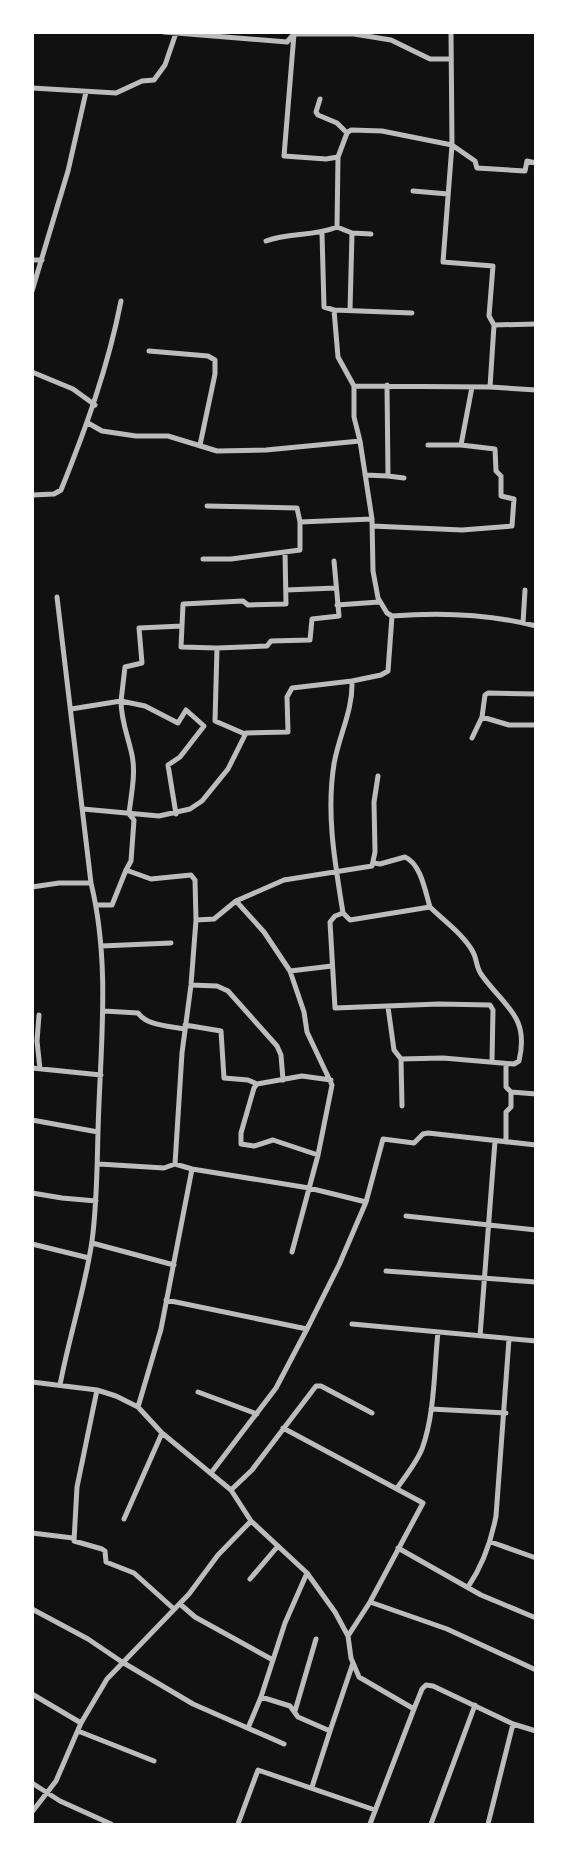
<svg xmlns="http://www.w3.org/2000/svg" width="568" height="1857" font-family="Helvetica,sans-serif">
	<rect width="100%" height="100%" fill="#111"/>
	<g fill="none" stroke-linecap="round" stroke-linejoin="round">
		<path stroke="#bcbcbc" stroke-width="5" d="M164,32L287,42L294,34H354L391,40L430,59H450
			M451,32L452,145L443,262L493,266L489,316L494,325L490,387
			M294,34L284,156L326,159L338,157L347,133L351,130L382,131L452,145L475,161L477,168L525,171L527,161L536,163
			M32,88L116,93L142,81L154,80L165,65L176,33
			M320,99L316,112L318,115L337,123L347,133
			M413,191L448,194
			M337,227L338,157
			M322,233L324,307L334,310L338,357L354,386V417L360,441L372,519L373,571L378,598L387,613L392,616
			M266,241C289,232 313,237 337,227L352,233L371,234
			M32,260H42
			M32,291L68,171L86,92
			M334,310L412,313
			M350,310L352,233
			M494,325L536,324
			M149,351L208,356L215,360V374L200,445
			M32,372L73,389L95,405
			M354,386L490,387L536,390
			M88,423L102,431L136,436H168L217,451L266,450L360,441
			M428,445H461
			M365,475L388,476L387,385
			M388,476L404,478
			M32,495L54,494L61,490C86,428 108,367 121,301
			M300,522L372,519
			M372,526L462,530L512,526L514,499L501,496V476L496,471L495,449L461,445L472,387
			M203,559H231L300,550V522L297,508L207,506
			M286,590L336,588
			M57,597L91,883C111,965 100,1049 98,1132C97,1168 97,1204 92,1241C85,1289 69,1337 60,1385
			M337,605L379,602
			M392,616C440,612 489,614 536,626
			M523,623L525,590
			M217,648L181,647L183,604L243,601L248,605L286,604L285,552
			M352,681L381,675L388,671L392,616
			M71,709L121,701L125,667L142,663L139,628L182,626
			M482,717L485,695L488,693L536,694
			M245,734L215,721L217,648L267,646L271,641L310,640L312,619L339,616L334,561
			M472,738L482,717L509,725H536
			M83,809L159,816L190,809L202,801L228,769L246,733L288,732L287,697L292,688L352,681C353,711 339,735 334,764C326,814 335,863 343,913L350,920L430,907C444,921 464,935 473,952C477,959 476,967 481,974C503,1006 530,1015 519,1061L514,1064L443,1058L401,1059L394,1050L388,1007
			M374,863L380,864L405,857C421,864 425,891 430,907
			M126,870L131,861L134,820L129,814C131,795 136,774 132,755C128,736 121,721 121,701L145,706L178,723L186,710L204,726L180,757L168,765L176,814
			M32,887L59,883H91
			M236,901L264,932L290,971L304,1012L307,1032L332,1085L318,1155L292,1252
			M97,905H112L126,870L151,879L191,875L195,880L196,920L191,985L182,1053L175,1164
			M343,913L335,916L330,922L335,1008L439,1004L490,1005L493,1010L492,1061
			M196,920L214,919L236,901L284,880L372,866L375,852L374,802L378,776
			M101,946L171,943
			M290,971L332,966
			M191,985L217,986L228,991L277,1046L281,1055L283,1080
			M104,1011L138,1013C147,1026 170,1026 184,1029
			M39,1015L37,1041L40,1069
			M185,1025L221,1031L224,1078L248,1080L257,1084
			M401,1059L402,1106
			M506,1064V1087L511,1092V1107L506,1112V1142
			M32,1068L101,1075
			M511,1092L536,1094
			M32,1120L98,1132
			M318,1155L273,1140L254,1146L241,1144V1133L254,1088L257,1084L302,1076L331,1080
			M99,1164L164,1168L175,1164L192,1169L309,1188L366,1202
			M32,1193L62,1198L96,1201
			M406,1216L536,1230
			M92,1243L174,1265
			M32,1244L89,1258
			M386,1271L536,1282
			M166,1300L307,1329
			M352,1324L536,1341
			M480,1336L495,1141
			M32,1382L97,1390L116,1396L138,1407L162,1433L231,1490L251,1521L307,1573L335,1612L348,1636L351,1658L359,1677L414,1709
			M97,1390L77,1487L74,1541L102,1549L105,1551L106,1562L134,1573L174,1609
			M198,1392L257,1414
			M138,1407L161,1329L192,1169
			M431,1409L506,1413
			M283,1428L423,1503L370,1602L348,1636
			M211,1473L276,1388L307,1329L339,1265L366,1202L383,1139L414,1143L423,1134L428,1133L536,1145
			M397,1488C406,1476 416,1463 422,1449C435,1413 434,1370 438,1332
			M231,1490L252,1470L316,1386H321L372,1413
			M124,1519L162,1433
			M32,1533L73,1538
			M491,1542L536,1558
			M398,1548L481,1595L536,1618
			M250,1579L278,1546
			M468,1587C483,1565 491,1542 496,1516L509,1339
			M370,1602L447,1629L536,1670
			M180,1604L195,1617L273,1660
			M32,1609L88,1639L122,1662L193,1704L284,1744
			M32,1694L81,1723
			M261,1697L290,1706L298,1717L330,1731L312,1787
			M295,1711L316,1639
			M248,1728L261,1697L285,1623L307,1573
			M78,1731L154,1761
			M330,1731L353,1663
			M32,1783L60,1801L111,1824
			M32,1812L56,1781L81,1723L107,1679L189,1594L218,1555L251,1521
			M238,1824L258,1770L375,1810
			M370,1824L414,1709L422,1689L426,1685L433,1686L513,1724L536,1731
			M431,1824L475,1705
			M488,1824L513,1724"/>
	</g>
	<rect width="568" height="1857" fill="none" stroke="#ffffff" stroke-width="68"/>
</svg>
